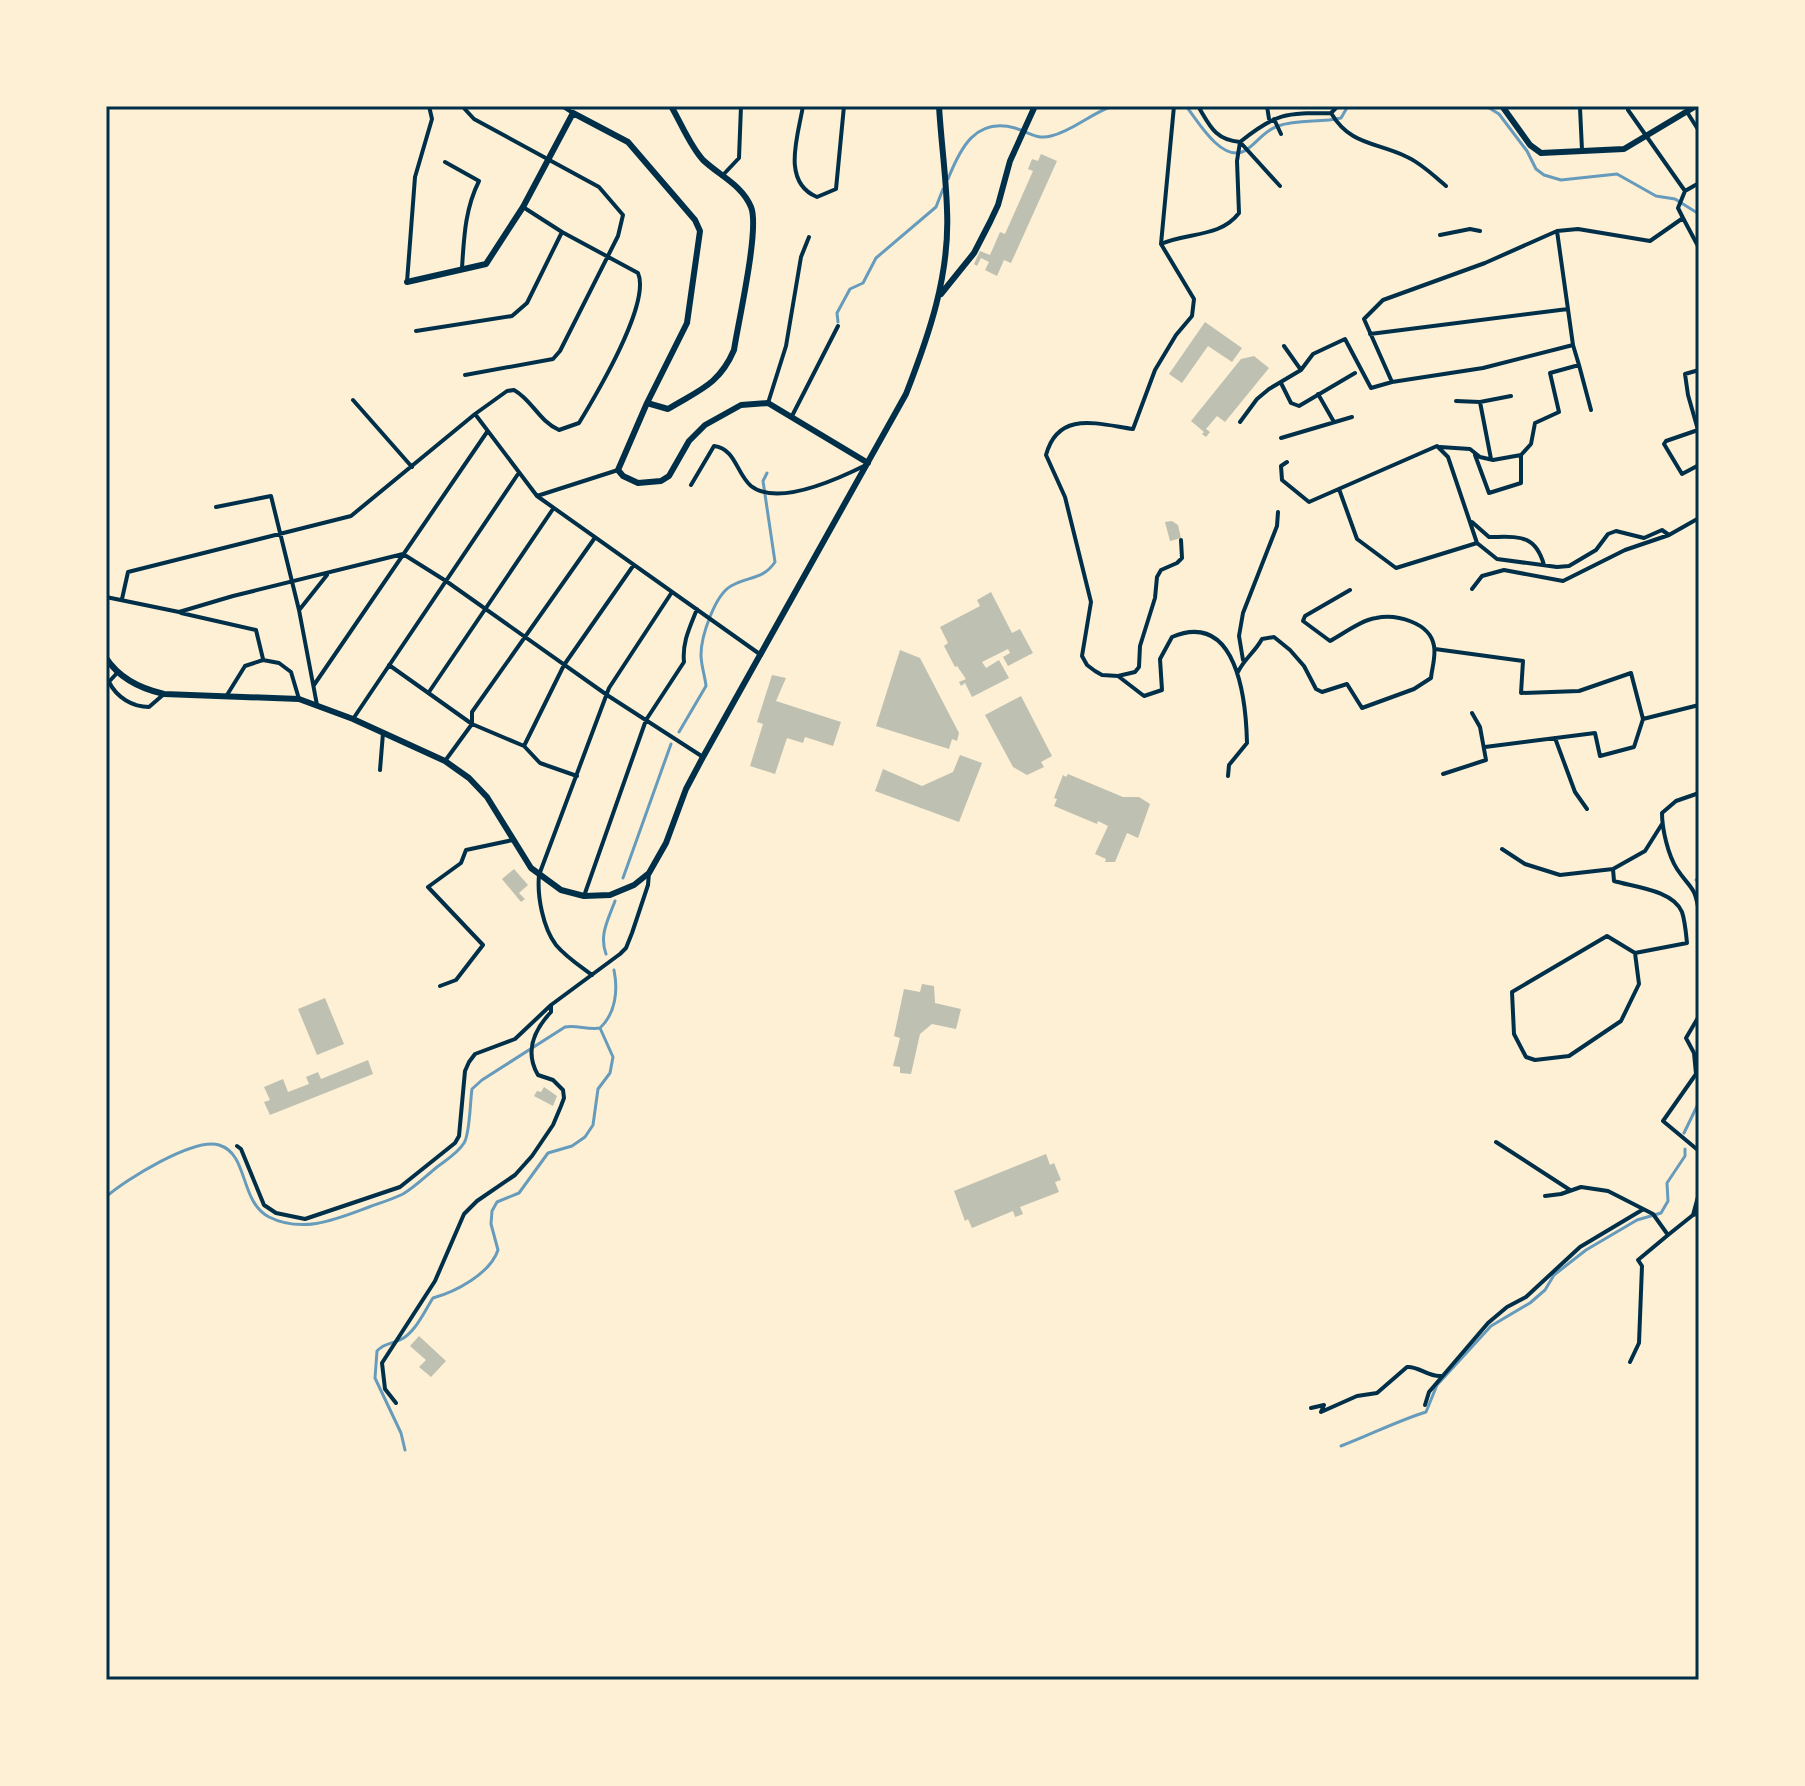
<svg xmlns="http://www.w3.org/2000/svg" width="1805" height="1786" font-family="Signika,sans-serif">
	<rect width="100%" height="100%" fill="#fdf0d5"/>
	<g fill="none" stroke-linecap="round" stroke-linejoin="round">
		<path stroke="#669bbc" stroke-width="3" d="M1186,106C1197,120 1220,160 1242,152C1254,148 1262,131 1278,126C1299,119 1320,123 1341,118L1348,106
			M1486,106L1499,114L1527,151L1536,169L1544,175L1561,180L1617,174L1656,196L1675,199L1699,214
			M948,179C960,149 975,117 1015,128C1028,132 1037,140 1051,136C1073,131 1091,113 1113,106
			M838,322L837,313L850,289L863,283L876,258L936,207L943,189
			M679,732L706,686C705,676 701,665 701,655C701,636 715,595 731,586C748,576 763,580 775,562L763,481L767,473
			M623,878L671,744
			M1696,880L1699,877
			M606,954C599,935 608,920 615,901
			M1684,1133L1699,1102
			M106,1197C125,1180 194,1137 219,1145C249,1154 239,1201 269,1217C303,1234 337,1219 369,1207C380,1203 393,1199 403,1194C415,1187 426,1176 437,1167C446,1160 458,1153 464,1143C470,1134 470,1102 472,1089L482,1080L565,1027C577,1025 588,1030 600,1028
			M1341,1446C1370,1435 1397,1421 1426,1412L1437,1385L1491,1326L1530,1303L1545,1290L1554,1275L1586,1250L1637,1220L1661,1213L1668,1201L1667,1183L1685,1156V1149
			M405,1450L401,1433L375,1378L377,1351C384,1343 391,1344 400,1340C415,1333 424,1312 433,1298C455,1292 490,1274 498,1250L491,1224L492,1211L497,1202L519,1193L548,1153L572,1146L585,1137L593,1125L598,1089L610,1073L613,1057L600,1028C616,1013 618,990 614,970"/>
	</g>
	<path fill="#bec0b2" d="M1041,154L1057,161L1011,263L1004,260L997,276L985,270L989,262L981,258L977,266L974,264L980,251L990,255L1000,232L1005,234L1033,171L1028,169L1032,159L1038,161Z
		M1205,322L1242,348L1232,362L1208,346L1182,383L1169,374Z
		M1254,356L1269,368L1225,422L1217,416L1206,429L1210,432L1206,437L1202,434L1204,432L1191,421L1241,359Z
		M1172,521L1178,525L1181,538L1170,541L1165,522Z
		M991,592L1012,633L1020,629L1033,653L1008,666L1003,657L1010,653L1008,649L982,662L986,668L999,660L1009,678L972,697L965,683L961,686L959,682L966,679L957,666L955,667L944,646L948,643L940,627L980,606L977,600Z
		M900,650L920,658L959,733L957,741L952,739L949,749L876,726Z
		M772,675L786,678L776,701L841,722L833,746L805,737L803,743L787,738L775,774L750,766L763,724L757,722Z
		M1021,696L1052,756L1041,762L1044,767L1027,775L1013,767L985,715Z
		M960,755L982,763L959,822L875,791L883,769L922,786L953,772Z
		M1068,774L1123,797H1139L1150,804L1138,838L1127,833L1115,862H1105L1106,859L1095,854L1108,826L1098,821L1097,824L1054,806L1057,799L1054,798L1063,775L1066,777Z
		M514,869L528,885L519,893L525,899L521,902L502,879Z
		M922,984L934,986L935,1003L961,1009L956,1029L932,1024L920,1034L911,1074L900,1073V1067L893,1066L900,1038L894,1036L904,989L920,992Z
		M325,998L344,1044L317,1055L298,1009Z
		M368,1060L373,1074L270,1115L264,1102L270,1100L264,1087L283,1079L288,1092L309,1084L306,1077L318,1072L321,1079Z
		M544,1087L557,1096L553,1106L534,1096L537,1091L541,1092Z
		M1046,1154L1050,1165L1054,1163L1061,1180L1055,1182L1059,1192L1020,1207L1023,1214L1015,1217L1013,1211L972,1228L968,1219L965,1221L954,1191Z
		M419,1336L446,1361L431,1377L419,1367L426,1360L410,1346Z"/>
	<g fill="none" stroke-linecap="round" stroke-linejoin="round">
		<path stroke="#003049" stroke-width="4" d="M462,106L474,119L599,187L623,215L618,236L560,351L553,359L465,375
			M562,106L573,113
			M803,106C798,136 781,182 817,197L836,189L844,106
			M1174,106L1161,244L1194,299L1192,316L1176,335L1155,370L1133,429C1098,424 1058,410 1046,455L1065,497L1091,602L1082,656L1087,665L1095,671L1102,675L1118,676L1144,696L1162,690L1160,659L1172,637C1237,610 1246,699 1247,743L1229,765L1228,776
			M1198,106C1210,126 1215,140 1240,142C1276,113 1285,113 1331,113L1338,106
			M1267,106L1269,119
			M1580,108L1582,150
			M1628,110L1685,191L1699,183
			M1687,112L1699,131
			M1331,113C1350,145 1375,142 1405,156C1420,162 1434,176 1446,186
			M1274,119L1281,134
			M1240,142L1280,186
			M445,162L479,181C465,209 464,237 462,268
			M722,176L739,158L741,106
			M1683,218L1699,248
			M1557,231L1573,345L1579,365
			M1440,235L1470,229L1480,231
			M1161,244C1187,232 1220,238 1239,213L1237,161L1240,142
			M407,282L415,177L432,119L429,106
			M416,331L512,316L527,303L562,232
			M1370,334L1568,309
			M1284,346L1301,370
			M1699,370L1685,374L1688,395L1698,430L1666,441L1664,444L1682,474L1699,465
			M1392,382L1364,319L1383,300L1485,263L1557,231L1578,229L1650,241L1683,218L1678,208L1685,191
			M1281,383L1291,403L1299,406L1355,373
			M1318,394L1334,422
			M353,400L412,467
			M1456,401L1480,402L1511,396
			M1480,402L1491,459
			M768,403L786,346L801,257L809,237
			M475,414L537,496L761,655
			M792,416L838,326
			M1240,422L1257,399L1269,389L1301,370L1313,354L1345,339L1371,388L1392,382L1483,368L1573,345
			M1281,438L1352,417
			M1440,447L1470,449L1480,457L1493,460L1521,455L1531,444L1535,423L1559,412L1550,373L1579,365L1591,410
			M1475,455L1489,493L1521,483V455
			M1287,462L1281,466L1282,480L1309,502L1437,446L1448,457L1477,543L1497,559L1557,567L1569,566L1596,550L1608,534L1616,531L1644,538L1662,530L1669,535
			M691,485L714,446C736,449 736,473 751,486C778,507 840,478 866,465
			M1339,489L1357,539L1396,568L1477,543
			M537,496L618,470
			M216,507L271,496L299,610L317,705
			M1472,522L1489,537C1518,537 1535,533 1544,565
			M1472,589L1482,576L1504,570L1563,581L1625,550L1669,535L1699,518
			M106,597L179,612L233,596L403,554L446,581L607,695L703,757
			M122,599L128,572L351,516L475,414L507,391L514,390C532,400 539,421 559,430L579,423C596,395 651,303 638,273L562,232L523,207
			M300,609L327,575
			M181,613L256,630L263,659
			M1435,649L1523,661L1521,693L1579,691L1631,673L1643,719L1699,705
			M1243,660L1239,636L1243,613L1277,526L1278,512
			M389,665L472,724L524,746L540,763L577,776
			M1238,672C1244,659 1255,652 1262,639L1274,637L1290,650L1304,666L1316,689L1322,692L1347,684L1362,708L1414,689L1431,678C1432,668 1436,656 1434,646C1430,622 1396,614 1376,618C1361,620 1343,634 1330,641L1303,621L1305,616L1350,590
			M1118,676L1135,672L1139,667L1140,646L1155,598L1157,577L1161,570L1177,563L1182,558L1181,540
			M109,682C117,698 133,707 149,707L164,694
			M106,685L118,672
			M314,685L487,432
			M429,692L553,509
			M227,695L245,666L263,660L279,663L291,672L299,699
			M353,719L518,474
			M1555,738L1575,792L1587,809
			M524,746L564,665L633,566
			M1485,747L1595,733L1600,756L1634,747L1643,719
			M445,761L472,724V712L594,539
			M380,770L383,733
			M1443,774L1486,760L1480,727L1472,713
			M1699,793L1676,801L1662,813C1662,829 1668,855 1677,869C1691,890 1695,885 1699,913
			M1502,849L1525,864L1560,875L1613,869L1645,851L1662,824
			M1613,869L1614,881C1634,887 1673,890 1682,912C1685,921 1686,933 1687,943L1635,953L1639,984L1621,1021L1569,1056L1535,1060L1526,1057L1514,1034L1512,992L1607,936L1635,953
			M584,896L646,720L684,662C682,642 690,627 697,609
			M592,975C580,966 566,957 556,945C543,928 537,896 539,875L609,688L672,592
			M440,986L456,980L483,945L428,887L461,863L466,850L513,840
			M1699,1016L1686,1038L1694,1053L1696,1074L1663,1121L1699,1151
			M1496,1142L1570,1190
			M237,1146L241,1149L264,1205L276,1213L305,1219L400,1187L455,1143L459,1136L465,1071L469,1062L475,1054L515,1039L551,1005L620,954L626,948L632,933L648,885L649,873
			M1545,1196L1561,1194L1581,1187L1608,1191L1653,1214L1668,1235L1693,1215L1699,1213
			M1693,1215L1699,1193
			M1630,1362L1639,1343L1642,1266L1638,1260L1668,1235
			M396,1403L385,1389L382,1363L435,1281L464,1214L477,1201L515,1175L532,1156L553,1125L561,1106L564,1098L563,1090L553,1080L538,1075C524,1051 534,1030 551,1012V1005
			M1425,1405L1429,1392L1488,1323L1507,1307L1526,1297L1580,1247L1642,1210
			M1311,1408L1324,1405L1321,1412L1357,1396L1377,1393L1407,1367C1419,1366 1428,1377 1441,1376"/>
		<path stroke="#003049" stroke-width="6" d="M1502,106L1530,145L1541,153L1624,149L1696,106
			M407,282L486,264L523,207L573,113L628,142L695,220L700,231L687,323L647,403L618,470L623,476L638,483L661,481L669,476L689,441L705,425L741,405L768,403L868,463
			M941,294L974,253L990,222L998,205L1010,161L1035,106
			M647,403L668,409C699,390 719,385 734,350C738,323 760,228 751,207C742,185 720,176 703,160C690,146 681,123 671,106
			M106,658C119,678 142,689 164,694L299,699L353,719L445,761L469,778L487,797L531,868L561,890L584,896L610,895L634,885L649,873L666,843L686,789L703,757L906,394C929,335 950,275 947,210C946,175 941,141 939,106"/>
	</g>
	<rect width="1805" height="1786" fill="none" stroke="#fdf0d5" stroke-width="216"/>
	<rect x="108" y="108" width="1589" height="1570" fill="none" stroke="#003049" stroke-width="3"/>
</svg>
